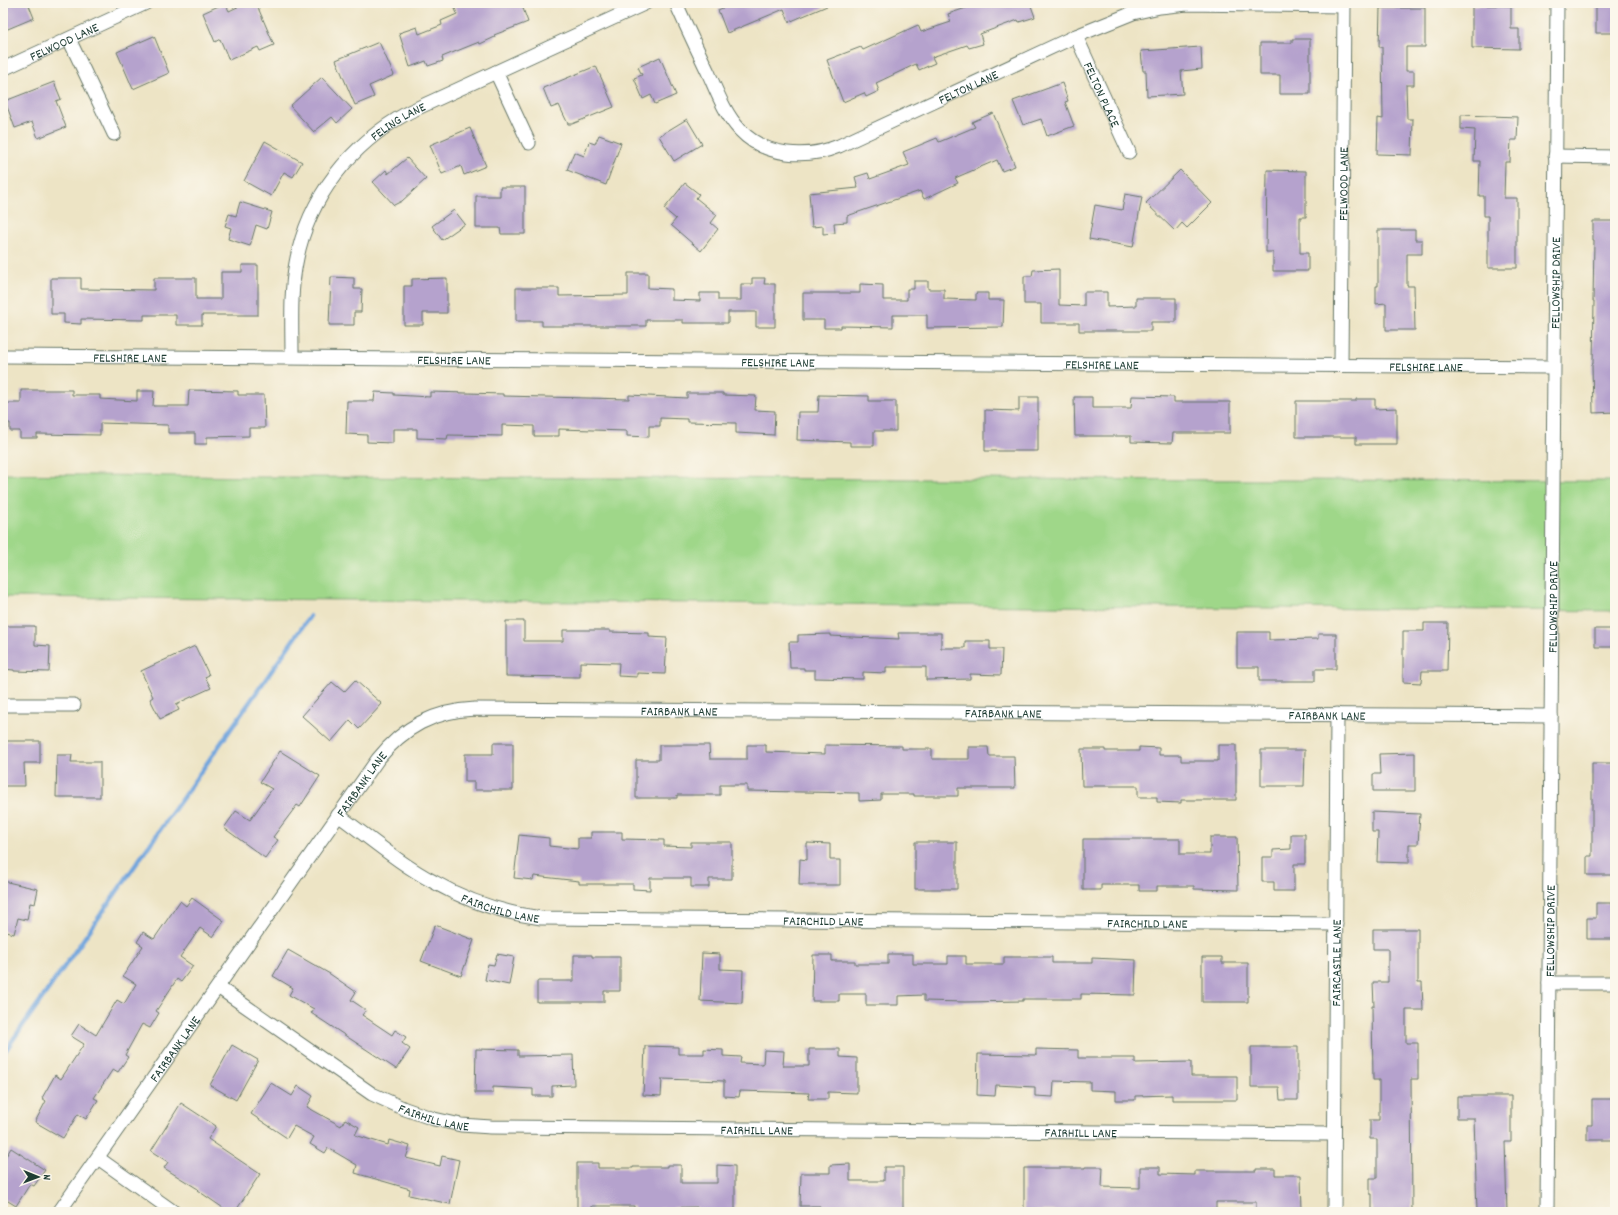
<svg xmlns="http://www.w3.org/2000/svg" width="1618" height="1215" font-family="Dekko,sans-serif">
	<rect width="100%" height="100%" fill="#fbf7ec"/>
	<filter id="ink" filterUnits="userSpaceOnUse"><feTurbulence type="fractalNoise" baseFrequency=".025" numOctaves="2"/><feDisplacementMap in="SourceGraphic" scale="8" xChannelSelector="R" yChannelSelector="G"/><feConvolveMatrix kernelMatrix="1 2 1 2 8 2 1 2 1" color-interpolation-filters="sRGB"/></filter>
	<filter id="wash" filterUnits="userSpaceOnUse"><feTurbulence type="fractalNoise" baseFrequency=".012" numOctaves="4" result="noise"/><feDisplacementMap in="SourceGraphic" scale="16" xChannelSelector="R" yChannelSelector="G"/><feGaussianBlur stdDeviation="0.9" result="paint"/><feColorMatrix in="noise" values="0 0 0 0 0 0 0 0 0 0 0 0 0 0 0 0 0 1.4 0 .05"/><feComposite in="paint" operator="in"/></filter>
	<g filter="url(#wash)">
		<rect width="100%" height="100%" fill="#ede4c5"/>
		<path fill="#9fd789" stroke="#5f8a5e" d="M3,474L266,477L1615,481V611L3,597Z"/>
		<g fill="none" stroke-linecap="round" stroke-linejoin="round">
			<path stroke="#71a5dd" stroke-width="4.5" d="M3,1054L310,616"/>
		</g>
		<g id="blocks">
			<path fill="#b5a2cd" d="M3,3H28L34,18L3,31Z
				M225,3L229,11L246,3H256L274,45L260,51L258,47L229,60L220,39L215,42L203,13Z
				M453,3H521L528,22L494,35L495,37L480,44L479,42L442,57L443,61L428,66L426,61L410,67L399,33L417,27L419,34L442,25L441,21L457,14Z
				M734,3H834L789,22L784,9L727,33L718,10Z
				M981,3H1030L1035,17L1019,22L1018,20L980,34L983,44L969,48L967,45L932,57L935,63L919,70L916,64L876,83L879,91L866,97L864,93L843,102L827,60L861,47L863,50L918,25L921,32L951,22L948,14Z
				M1596,3H1615V33H1596Z
				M1472,5L1511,6V29H1519V49L1472,48Z
				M1380,8H1425V47H1406V71H1414V85H1406L1407,119H1413L1412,155L1377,154L1378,118L1383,119L1382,47H1379Z
				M154,36L169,73L133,89L117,52Z
				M1292,39H1310V94H1280V75H1260V43H1292Z
				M379,42L394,75L369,86L374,97L355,105L336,60Z
				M1201,47L1202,69L1181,71L1183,94L1147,96L1146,71H1143L1141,51Z
				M660,57L676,95L655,104L651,95L643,99L634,78L642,75L638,67Z
				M596,66L614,107L572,124H568L559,105L551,108L543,88Z
				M322,77L352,109L337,123L332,117L314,132L290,106Z
				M54,82L61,99L56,101L66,127L38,138L32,122L15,128L5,101Z
				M1062,83L1068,101L1065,102L1074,126L1047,136L1041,119L1023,125L1013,101Z
				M993,113L1015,166L1002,171L997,160L955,178L958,183L924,199L920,191L847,216V222L834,223L835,233L823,234V226L812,227L809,193L858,188L855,177L868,173L870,179L909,165L903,152L937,138L939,142L975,127L972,122Z
				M1461,115L1518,117L1517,140H1511L1510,162H1505L1504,198H1517V268H1488V216H1484V196H1479L1480,161H1474L1475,130L1461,129Z
				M687,119L702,144L674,161L659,136Z
				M470,128L486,166L464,175L461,166L442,174L430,145Z
				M599,135L621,143L606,185L567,170L574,152L584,156L589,142L595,144Z
				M265,141L302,162L293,177L284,172L271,196L244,181Z
				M407,158L426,179L402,201L394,205L373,182L386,170L388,174Z
				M1180,170L1212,203L1187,228L1182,223L1175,231L1146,203Z
				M1267,170L1306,171V217H1300V253H1308V271H1273V252H1266Z
				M685,183L699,194L696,198L717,215L711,223L718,229L701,251L671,225L676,219L664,209Z
				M500,187H525V234H501L500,228H476V196H500Z
				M1125,194L1142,197L1133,247L1089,239L1095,205L1122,210Z
				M240,202L272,212L267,229L256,225L250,246L228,239L231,228L225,226L229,214L236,216Z
				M454,210L465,224L442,240L432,226Z
				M1593,221H1615V412L1593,413L1592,364H1593L1594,301H1593L1594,240H1593Z
				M1378,230H1415V240H1422V254H1407V286H1414L1415,330H1386V303L1376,304V286H1378Z
				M242,265H258V315H202V325H176V315H144V320L81,319V324L64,323V314H51V278H81V289L154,290V278H196V299H221V272H242Z
				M1059,269V305L1084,306V292H1107V307L1136,306V298H1176V322H1151V331H1079V323H1041V304H1024V276H1032L1033,270Z
				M628,273H648V288L672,289V300L700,301V293H718V300H741V284H752V278H765L764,284H775V327H756V312H728V323H683V320H646V326H542V321H516V288H559V296L628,295Z
				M331,277L354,278V289H362L361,312H354V325H329Z
				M447,278V313H423V325H404V286H412V279Z
				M914,281H928V289H944V299L976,300V293H988V300H1004L1003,327L927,328V315H893V327L841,326V328H824V320H803V293H860V284L883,285V300H907V289H914Z
				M21,390H72V395H100V399L137,401V391H154L153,406H188L189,390L238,391V395H264L265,428H249V436L207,437V444H195V433H168V425L100,423V435L37,434V438H20V431H10V423H3V403H21Z
				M375,392L394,393V395L430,397V392L503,394V396L629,399V395L687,398V393H723V395L756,396L755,410L775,411L774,435L736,433V423L687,422V419L660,418V426H649V437L627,436V431L559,429V436H534V426L502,425V436L448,435L447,439L417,438V429H393V443L367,442V435L346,434L347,401H374Z
				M819,395L869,396V401H896V431H874V446H850V442L797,440L798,412H818Z
				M1132,396L1174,397V402H1230V433H1173L1172,443L1131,442V436H1075L1074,397H1092V408H1131Z
				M1019,397H1038V451H985V410L1019,411Z
				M1356,399H1375V409L1397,408V444H1356V437H1296V401H1356Z
				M506,621H524V641H563V630H610V632L649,633V637L667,638L665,674L637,673V677L618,676L619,663L580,662V677L506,676Z
				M1424,623H1448L1447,671H1422L1421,683L1403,682V631H1424Z
				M5,626H35V645L50,646L49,672L14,671V670L3,669V635H5Z
				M1595,629H1615V647H1595Z
				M1237,632H1269V640L1318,639V634H1336V669H1315V681H1259V667H1237Z
				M898,633H941V648H965V641H990V649H1002L1001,675L970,674V679L926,680V667H886V673L863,672V679L815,678V670H804V668H790L789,642H798V635L830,634V636L899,639Z
				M195,646L209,675L205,677L211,688L176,704L179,710L160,719L150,699L153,697L141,671Z
				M355,680L382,704L359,729L350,720L331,742L302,716L332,682L344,692Z
				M3,741H40V763H24L25,786H3Z
				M493,743H513V790H474V782H465V754H493Z
				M659,745H709L710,759H747V745H766V752L825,754V745L902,746V749H932V759H969V747H988L989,756H1014L1015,788H958V796H914V794H881V800L859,801V793L747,791V785H720V795H677V798H636V760H659Z
				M1218,745H1236V800H1181V803L1157,802V797H1138V786H1082L1081,749H1105V751H1139V747L1159,748V755H1181V761H1218Z
				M1261,750H1305L1304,786H1261Z
				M280,751L320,776L300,807L297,805L273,837L278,840L265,858L224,828L236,811L250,820L272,789L260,782Z
				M1415,753V791H1373V774H1380L1379,754Z
				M57,755H72L71,762H100V797H56Z
				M1592,763H1615V875H1587V856H1592Z
				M1372,812L1420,814L1418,844H1409V863L1377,862L1378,832H1372Z
				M591,832H622V839L664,840V846L691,847V842H732V879H709V887H691V878H650V890L633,889V884H579V881L534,876L533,880L514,878L519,835L549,838V846L578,849V838H591Z
				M1291,834H1305V864H1294V891H1274V882H1262V857H1273V850L1291,849Z
				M1210,837H1237L1238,890L1194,889V886H1157V891H1139V885H1101V890H1083V839H1180V854H1210Z
				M915,842H957V889H915Z
				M807,843L830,844V860H840V885H799L800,859L807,860Z
				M3,881L38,889L35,904L30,903L27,920L18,918L14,934L3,931Z
				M192,898L224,921L213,937L200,928L180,957L193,966L181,982L177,979L156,1011L159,1013L150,1028L142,1024L125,1055L128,1057L118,1072L113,1069L94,1098L98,1100L86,1119L78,1114L63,1138L35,1122L46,1101L42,1098L55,1075L61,1079L84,1044L71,1036L79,1024L96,1035L117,1000L124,1004L136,984L123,976L143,946L137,942L143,932L154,939L180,901L186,906Z
				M1596,903H1615V939H1587V918H1596Z
				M435,925L474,940L461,976L421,961Z
				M1373,929H1418V982H1422L1423,1010H1406V1043H1418V1079H1411L1412,1212H1372V1194H1370V1178H1377V1139H1370V1120H1379V1080H1373L1372,1006H1374L1373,982H1388V949H1373Z
				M288,950L330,974L356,992L351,1000L366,1010L362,1015L392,1035L395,1030L406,1037L402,1043L410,1049L396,1069L311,1013L314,1009L289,995L293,988L273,976Z
				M702,953L720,954V969L743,970L742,1003L700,1001Z
				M497,954L514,957L509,985L485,980L488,964L494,965Z
				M888,954H913V964H948V956H966V964H1004V957H1052V963H1092V958L1136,960L1135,995L1081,994V999H1023V1001L965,1002L924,1001V995L898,996V1005H866V994H839V1001H812L813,955H832V961H855V964H888Z
				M574,955H592V957H620V991H604V1002H537V981H574Z
				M1202,957H1222V963H1248V1002H1202Z
				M232,1045L258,1060L236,1100L210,1085Z
				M645,1046L678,1047V1054H704V1049L723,1050V1056L741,1057L740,1063L763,1064L764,1050L784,1051L783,1066H809V1049H840V1057L857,1058V1093L828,1092V1099H808L809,1093L740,1091L739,1097L724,1096V1081L662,1079L661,1096L643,1095Z
				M1251,1047H1298V1100H1280L1279,1087H1251Z
				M476,1049L518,1050V1056L573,1055L574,1085L552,1086V1096H533V1089L493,1087V1093H475Z
				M1036,1049L1078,1050V1058H1135V1063L1191,1062V1076H1237V1100H1172V1095L1135,1096V1100H1116V1091L1090,1090V1082L1054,1081L1053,1097L1035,1096V1087L996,1085L995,1096L977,1095L978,1054L1036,1055Z
				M271,1083L292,1096L298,1086L313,1096L307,1107L341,1126L345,1119L359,1127L355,1135L388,1145L389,1140L410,1146L406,1158L440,1166L442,1156L459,1160L450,1204L409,1195L410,1189L355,1173L357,1165L328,1148L325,1153L310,1144L314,1137L294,1126L287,1138L251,1114Z
				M1457,1096H1511V1142H1505L1507,1212H1477L1474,1118H1457Z
				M1592,1099H1615V1140H1587V1125H1592Z
				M181,1103L216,1126L208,1139L260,1174L235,1212H229L197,1190L198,1189L164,1168L168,1162L151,1151Z
				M11,1148L45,1170L34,1186L30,1184L16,1206L3,1198V1161Z
				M577,1163H598V1168H633V1167H667V1165H681V1183H717V1165L735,1166V1212H697V1207L658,1208V1212H634V1206H592V1212H577Z
				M850,1164V1181H884V1167H903V1212H819L820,1206H800L801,1173H830V1165Z
				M1085,1167H1103L1102,1187L1140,1188V1167H1160V1174L1195,1175V1171H1256V1169H1275V1175H1301L1302,1211L1256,1212V1202H1216V1209H1181V1212L1024,1211V1168H1085Z"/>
		</g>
	</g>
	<g filter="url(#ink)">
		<use href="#blocks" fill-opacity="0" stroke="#677767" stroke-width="1"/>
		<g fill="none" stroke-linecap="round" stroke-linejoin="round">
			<g stroke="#677767" stroke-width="15">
				<g id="street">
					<path id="s1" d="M676,3C686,26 697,49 708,72C717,92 725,114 740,130C765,157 807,159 839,146L1076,36L1133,13L1160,7L1187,4L1344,6"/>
					<path id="s2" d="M1076,36L1129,152"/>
					<path d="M69,39L114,134"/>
					<path id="s3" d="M3,69L146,3"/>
					<path d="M496,72L529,143"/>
					<path d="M1555,156L1615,157"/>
					<path id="s4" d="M3,356L1553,367"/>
					<path id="s5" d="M292,357C292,326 290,293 296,263C308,197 351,144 409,112L646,3"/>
					<path id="s6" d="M1341,365L1344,3"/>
					<path d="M3,705H74"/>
					<path id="s7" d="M338,815C370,838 400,864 434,882C467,901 503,913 541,918L1336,924"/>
					<path d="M1549,983H1615"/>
					<path id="s8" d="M218,987L372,1094L405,1109L434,1119L461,1125L491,1127L1334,1134"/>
					<path d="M98,1158L174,1212"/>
					<path id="s9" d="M59,1212L378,759C404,727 433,711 475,709L1551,716"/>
					<path id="s10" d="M1334,1212L1337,714"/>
					<path id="s11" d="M1547,1212L1557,3"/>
				</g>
			</g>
			<use href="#street" stroke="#fff" stroke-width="13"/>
		</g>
	</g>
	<g text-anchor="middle" stroke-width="3.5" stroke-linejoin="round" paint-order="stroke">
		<g font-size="13" fill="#1f3d34" stroke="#fbf7ec">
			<text dy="5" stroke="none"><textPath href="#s3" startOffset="67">FELWOOD LANE</textPath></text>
			<text dy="5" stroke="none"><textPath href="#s1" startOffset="391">FELTON LANE</textPath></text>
			<text dy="5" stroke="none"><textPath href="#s2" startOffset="64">FELTON PLACE</textPath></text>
			<text dy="5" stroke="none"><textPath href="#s5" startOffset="275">FELING LANE</textPath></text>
			<text dy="5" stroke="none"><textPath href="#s6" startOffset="181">FELWOOD LANE</textPath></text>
			<text dy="5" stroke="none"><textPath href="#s11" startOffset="929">FELLOWSHIP DRIVE</textPath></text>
			<text dy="5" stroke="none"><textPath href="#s4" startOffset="127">FELSHIRE LANE</textPath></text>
			<text dy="5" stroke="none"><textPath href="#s4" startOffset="451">FELSHIRE LANE</textPath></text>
			<text dy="5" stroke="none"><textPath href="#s4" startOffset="775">FELSHIRE LANE</textPath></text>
			<text dy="5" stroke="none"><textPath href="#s4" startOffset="1099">FELSHIRE LANE</textPath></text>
			<text dy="5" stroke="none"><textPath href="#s4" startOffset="1423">FELSHIRE LANE</textPath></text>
			<text dy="5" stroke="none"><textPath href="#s11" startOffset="605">FELLOWSHIP DRIVE</textPath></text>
			<text dy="5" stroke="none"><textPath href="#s9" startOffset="871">FAIRBANK LANE</textPath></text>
			<text dy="5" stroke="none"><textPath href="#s9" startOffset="1195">FAIRBANK LANE</textPath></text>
			<text dy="5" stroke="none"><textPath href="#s9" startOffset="1519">FAIRBANK LANE</textPath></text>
			<text dy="5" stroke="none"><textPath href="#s9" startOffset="524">FAIRBANK LANE</textPath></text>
			<text dy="5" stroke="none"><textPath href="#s7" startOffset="189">FAIRCHILD LANE</textPath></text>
			<text dy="5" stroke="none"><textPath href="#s7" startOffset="513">FAIRCHILD LANE</textPath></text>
			<text dy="5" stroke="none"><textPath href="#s7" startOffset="837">FAIRCHILD LANE</textPath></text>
			<text dy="5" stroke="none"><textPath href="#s11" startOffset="281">FELLOWSHIP DRIVE</textPath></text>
			<text dy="5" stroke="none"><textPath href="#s10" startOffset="249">FAIRCASTLE LANE</textPath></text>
			<text dy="5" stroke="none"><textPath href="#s9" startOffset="200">FAIRBANK LANE</textPath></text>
			<text dy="5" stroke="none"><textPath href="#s8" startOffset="254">FAIRHILL LANE</textPath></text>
			<text dy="5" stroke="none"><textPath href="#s8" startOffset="578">FAIRHILL LANE</textPath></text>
			<text dy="5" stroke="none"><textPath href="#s8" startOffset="902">FAIRHILL LANE</textPath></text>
		</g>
	</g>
	<rect width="1618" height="1215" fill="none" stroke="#fbf7ec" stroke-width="16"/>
	<g transform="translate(38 1177) rotate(91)" stroke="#fbf7ec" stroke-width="3" paint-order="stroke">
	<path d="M0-3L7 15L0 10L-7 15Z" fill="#1f3d34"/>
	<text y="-6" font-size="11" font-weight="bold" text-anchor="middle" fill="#1f3d34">N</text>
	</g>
</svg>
